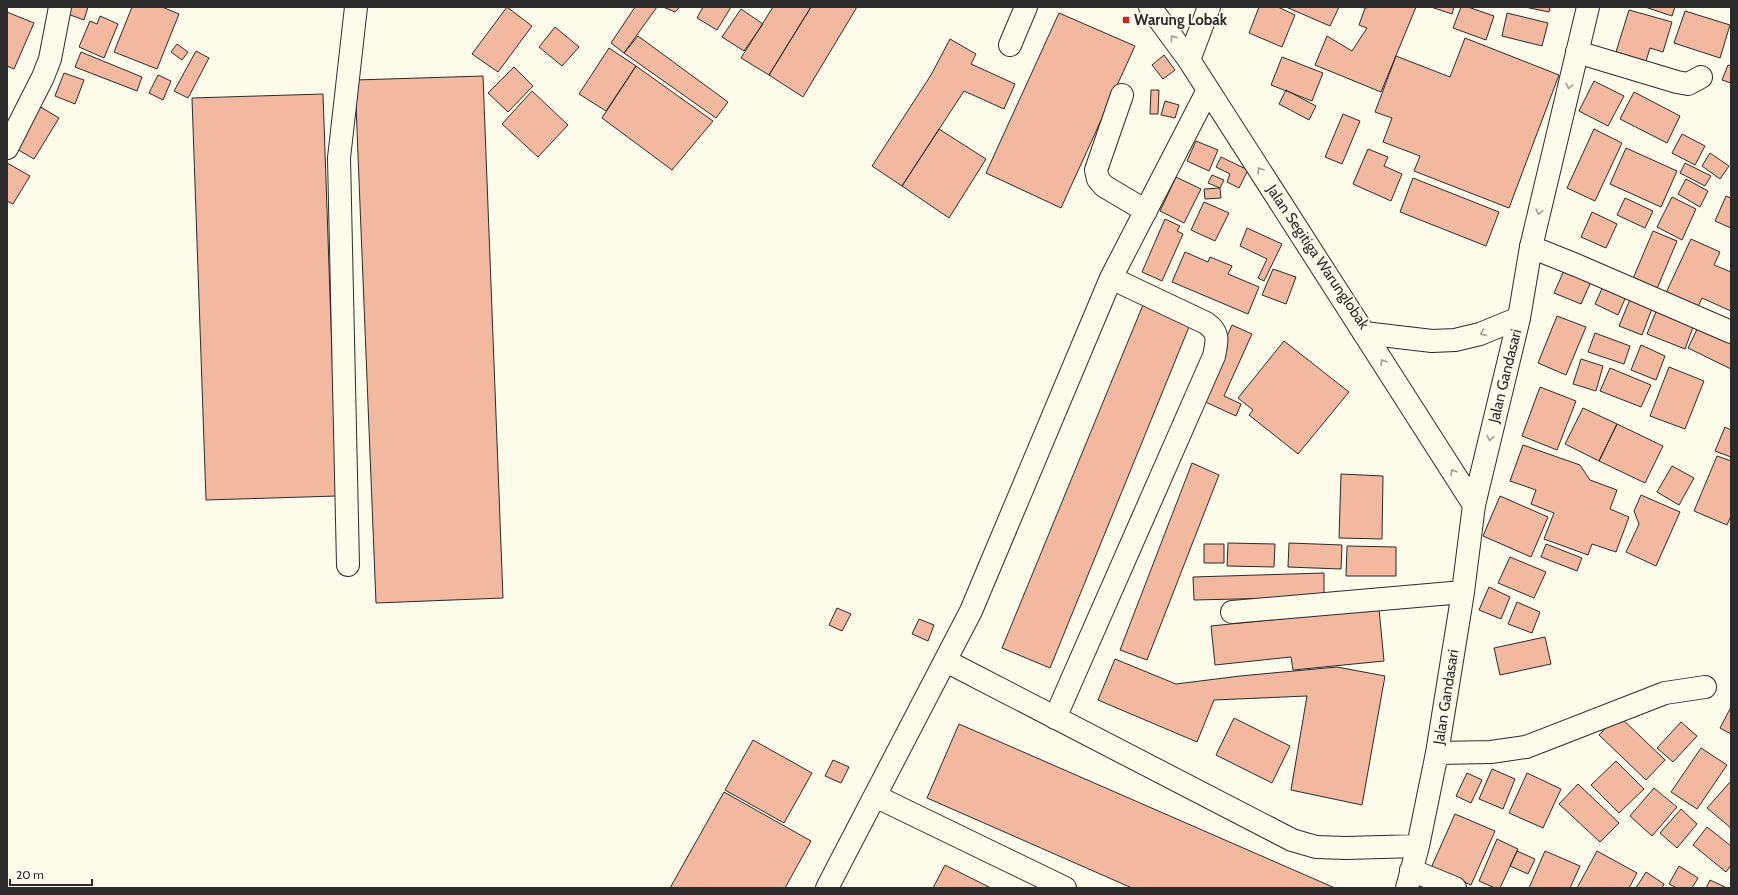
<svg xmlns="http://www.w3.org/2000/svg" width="1738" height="895" font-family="Cabin,sans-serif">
	<rect width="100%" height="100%" fill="#fdfbea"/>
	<path fill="#f2b8a0" stroke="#2b2b2b" d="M67,7H88L84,20L65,13Z
		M132,7H162L179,14L157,69L114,52Z
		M507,7L532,26L498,72L472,54Z
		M635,7H657L624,53L611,43Z
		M663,7H680L675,12Z
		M703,7H731L717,30L697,18Z
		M773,7H811L769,75L741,58Z
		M811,7H857L803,97L769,75Z
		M1259,7H1278L1295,15L1282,47L1249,33Z
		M1286,7H1339L1330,26Z
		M1372,7H1416L1381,92L1315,65L1327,36L1352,51L1367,28L1359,25L1365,8Z
		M1431,7H1454L1452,14Z
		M1461,7H1468L1494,16L1486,40L1453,28Z
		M1525,7H1550L1549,12Z
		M1645,7H1675L1672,16Z
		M741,9L763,24L744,51L722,37Z
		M1629,10L1672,22L1663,52L1650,48L1646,61L1616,52Z
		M1685,11L1730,25L1720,58L1674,43Z
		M7,12L34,23L14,69L7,66Z
		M1059,13L1135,46L1061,208L986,173Z
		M1507,13L1548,23L1542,46L1502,36Z
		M100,16L118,24L104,58L79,47L90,21L97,24Z
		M555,27L579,47L562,66L539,47Z
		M638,36L728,102L716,118L624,53Z
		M1465,38L1559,75L1509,208L1414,171L1420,156L1383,142L1392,118L1375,112L1396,56L1450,77Z
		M950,39L976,54L971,64L1015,84L1004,109L964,91L902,186L872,166L931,75Z
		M177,44L188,52L182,60L171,52Z
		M609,48L636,66L606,111L579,94Z
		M196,51L209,58L188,98L174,91Z
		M81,52L142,77L137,91L75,67Z
		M1164,55L1175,70L1163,79L1152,65Z
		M1282,57L1323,73L1312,101L1271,85Z
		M1728,65L1731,66V83L1722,80Z
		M636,66L713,121L672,170L602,118Z
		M514,67L533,86L508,112L488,93Z
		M64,73L84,80L75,104L55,96Z
		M158,75L171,81L163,100L149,93Z
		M483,76L503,598L376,603L355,80Z
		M1594,81L1624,96L1608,126L1579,111Z
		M1151,90H1159L1158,114H1150Z
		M1286,90L1316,106L1309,120L1279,104Z
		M532,91L568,125L538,157L502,124Z
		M1634,92L1680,116L1667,143L1620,119Z
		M323,94L337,496L206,500L192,98Z
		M1165,101L1179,105L1175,118L1161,115Z
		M39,106L59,118L34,159L15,148Z
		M1343,114L1360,121L1342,164L1325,157Z
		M939,129L986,159L949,218L902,186Z
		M1594,129L1622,143L1595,201L1567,188Z
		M1682,134L1705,146L1695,165L1672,153Z
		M1196,141L1218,150L1209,171L1187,161Z
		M1626,148L1677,171L1661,207L1610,184Z
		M1368,149L1388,157L1384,166L1402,174L1391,201L1353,184Z
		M1710,153L1729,166L1720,179L1702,166Z
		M1221,157L1248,170L1239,188L1227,182L1230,174L1216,167Z
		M7,163L30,176L13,204L7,201Z
		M1685,163L1711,176L1705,186L1680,173Z
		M1212,175L1224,180L1220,188L1208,183Z
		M1176,177L1201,189L1184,223L1160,211Z
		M1413,178L1499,212L1486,246L1400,212Z
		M1686,179L1708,191L1700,207L1678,194Z
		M1220,188L1221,198L1205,199L1204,189Z
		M1726,196L1731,198V228L1715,221Z
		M1672,197L1696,209L1682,240L1657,227Z
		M1625,198L1653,211L1645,228L1617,215Z
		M1204,202L1229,213L1215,241L1191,230Z
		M1592,212L1617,224L1606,248L1581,237Z
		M1165,219L1180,226L1177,231L1183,234L1162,281L1142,272Z
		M1247,228L1282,244L1264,281L1258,278L1267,259L1240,246Z
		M1653,231L1677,241L1656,291L1632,281Z
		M1691,239L1720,252L1714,265L1731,272V311L1702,298L1697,309L1665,295Z
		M1185,252L1208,262L1210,257L1232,266L1228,274L1259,287L1248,314L1172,282Z
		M1566,266L1593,277L1581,304L1554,293Z
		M1273,269L1296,277L1286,304L1262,295Z
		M1605,282L1628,292L1618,315L1595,304Z
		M1631,297L1653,306L1642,335L1619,326Z
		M1145,300L1191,322L1050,668L1002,648Z
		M1659,304L1696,319L1685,349L1647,334Z
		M1557,316L1586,327L1566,375L1538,363Z
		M1700,323L1731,338V369L1688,348Z
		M1232,325L1252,334L1224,396L1241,404L1236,416L1199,399Z
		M1595,333L1630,346L1624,364L1588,352Z
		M1284,341L1349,392L1298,454L1249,415L1253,410L1238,398Z
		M1641,345L1665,356L1656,380L1631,370Z
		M1581,359L1603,366L1596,391L1573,384Z
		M1669,367L1704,381L1685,429L1650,416Z
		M1610,368L1651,385L1641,407L1600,391Z
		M1540,387L1576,401L1557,450L1522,436Z
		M1583,408L1617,424L1599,461L1565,444Z
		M1617,424L1663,446L1645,483L1599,461Z
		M1725,427L1731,430V457L1715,451Z
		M1523,445L1580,465L1590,480L1617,490L1610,509L1629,517L1616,552L1592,544L1588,555L1544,539L1554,513L1531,504L1536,490L1510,481Z
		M1717,456L1731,461V516L1727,525L1694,511Z
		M1192,463L1219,475L1147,660L1120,650Z
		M1672,466L1694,478L1679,505L1657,492Z
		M1341,474L1383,476L1382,539L1339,538Z
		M1641,495L1680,512L1656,566L1626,552L1639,524L1634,511Z
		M1500,496L1548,517L1531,557L1483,536Z
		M1228,543L1275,544L1274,567L1227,566Z
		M1289,543L1342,545L1341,569L1288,567Z
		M1204,544H1224V563H1204Z
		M1546,544L1582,558L1577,571L1541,557Z
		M1347,546L1396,547V576H1346Z
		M1510,557L1546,572L1534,598L1498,583Z
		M1324,573V597L1194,600L1193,577Z
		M1489,587L1510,597L1501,619L1479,610Z
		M1517,602L1540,612L1532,633L1508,624Z
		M837,608L851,614L842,631L829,625Z
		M1379,609L1384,661L1293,670L1291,657L1215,665L1211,626Z
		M919,619L934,625L928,641L912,634Z
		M1545,637L1551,664L1500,675L1494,648Z
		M1115,659L1176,684L1240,676L1337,667L1385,676L1362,805L1291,790L1307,696L1214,700L1197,742L1098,700Z
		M1731,707V734L1720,728Z
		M1618,715L1665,760L1646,780L1599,735Z
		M1234,718L1290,746L1272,783L1216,755Z
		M1681,722L1697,736L1673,762L1657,748Z
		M959,724L1335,888H1132L927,798Z
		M753,740L812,773L784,823L725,790Z
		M1701,748L1727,765L1697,809L1671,792Z
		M833,760L849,767L841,783L825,776Z
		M1616,761L1644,789L1619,813L1591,785Z
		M1492,769L1515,779L1503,809L1479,799Z
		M1467,773L1482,780L1471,803L1456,796Z
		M1527,773L1561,789L1543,828L1509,813Z
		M1731,781V828L1707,808Z
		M1578,784L1619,823L1600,842L1559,804Z
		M1654,788L1677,807L1652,836L1630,816Z
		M724,792L811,841L785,888H670Z
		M1681,809L1697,824L1677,848L1660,833Z
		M1455,814L1495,831L1471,885L1431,868Z
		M1707,827L1731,846V865L1726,872L1693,845Z
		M1497,839L1518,849L1500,888H1495L1479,881Z
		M1517,851L1535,859L1528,874L1510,866Z
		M1545,851L1580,866L1570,888H1529Z
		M1597,851L1637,873L1629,888H1577Z
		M945,865L991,888H933Z
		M1679,866L1698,878L1692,888H1677L1669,884Z
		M1646,872L1664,884L1662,888H1636Z
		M1710,880L1727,888H1706Z"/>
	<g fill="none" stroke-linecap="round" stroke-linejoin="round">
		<g stroke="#2b2b2b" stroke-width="24">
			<path id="minor" d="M1010,45L1026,7
				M1577,52L1677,82L1688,84L1701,77
				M1122,95L1096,170L1098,179L1104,186L1146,211
				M7,148L43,77L50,59L60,7
				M1531,247L1576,265L1731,332
				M1364,333L1474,505
				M348,565L339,158L356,7
				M1232,612L1463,592
				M946,661L1292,840L1316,847L1346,848L1418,846
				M1055,718L1214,356C1217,341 1220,333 1206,323L1111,278
				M1437,753L1491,752L1526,747L1665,693L1705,687
				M875,796L1065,888
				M1411,870L1455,888
				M827,888L971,611L1111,278L1208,90
				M1407,888L1418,846L1437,753L1463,592L1474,505L1519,318"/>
		</g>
		<g stroke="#2b2b2b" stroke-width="24">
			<path id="major" d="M1150,7L1189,60L1364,333L1432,341L1455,340L1480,334L1519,318L1531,247L1588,7
				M1189,60L1209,7"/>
		</g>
		<use href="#minor" stroke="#fdfbea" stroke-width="22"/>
		<use href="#major" stroke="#fdfbea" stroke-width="22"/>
	</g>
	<defs><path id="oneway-chevron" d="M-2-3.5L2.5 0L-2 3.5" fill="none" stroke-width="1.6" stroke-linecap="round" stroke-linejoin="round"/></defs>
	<g stroke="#9e9d94">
		<use href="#oneway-chevron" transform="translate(1173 38) rotate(-126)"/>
		<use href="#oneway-chevron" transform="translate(1569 86) rotate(103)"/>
		<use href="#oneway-chevron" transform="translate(1260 170) rotate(-123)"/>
		<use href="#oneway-chevron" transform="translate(1539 212) rotate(103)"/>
		<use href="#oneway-chevron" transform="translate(1483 333) rotate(159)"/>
		<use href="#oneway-chevron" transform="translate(1383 362) rotate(-122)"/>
		<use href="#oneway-chevron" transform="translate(1490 438) rotate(104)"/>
		<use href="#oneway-chevron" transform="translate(1453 472) rotate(-122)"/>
	</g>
	<rect fill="#c62828" stroke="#fdfbea" stroke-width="1.5" x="1122" y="16" width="8" height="8" rx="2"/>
	<g text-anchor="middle" stroke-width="3" stroke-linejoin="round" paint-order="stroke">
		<g font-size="15" font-weight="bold" fill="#2b2b2b" stroke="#fdfbea" text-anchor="start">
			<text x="1134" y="25">Warung Lobak</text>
		</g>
		<g font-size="15" fill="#2b2b2b" stroke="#fdfbea">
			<text transform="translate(1318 257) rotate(56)" y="5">Jalan Segitiga Warunglobak</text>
			<text transform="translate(1505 376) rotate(-76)" y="5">Jalan Gandasari</text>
			<text transform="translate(1446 697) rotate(-81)" y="5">Jalan Gandasari</text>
		</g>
	</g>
	<rect width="1738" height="895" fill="none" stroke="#2b2b2b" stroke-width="16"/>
	<path d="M10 879v6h82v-6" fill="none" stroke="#2b2b2b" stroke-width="2"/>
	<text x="16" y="879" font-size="12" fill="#2b2b2b" stroke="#fdfbea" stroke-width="3" paint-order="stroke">20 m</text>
</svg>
